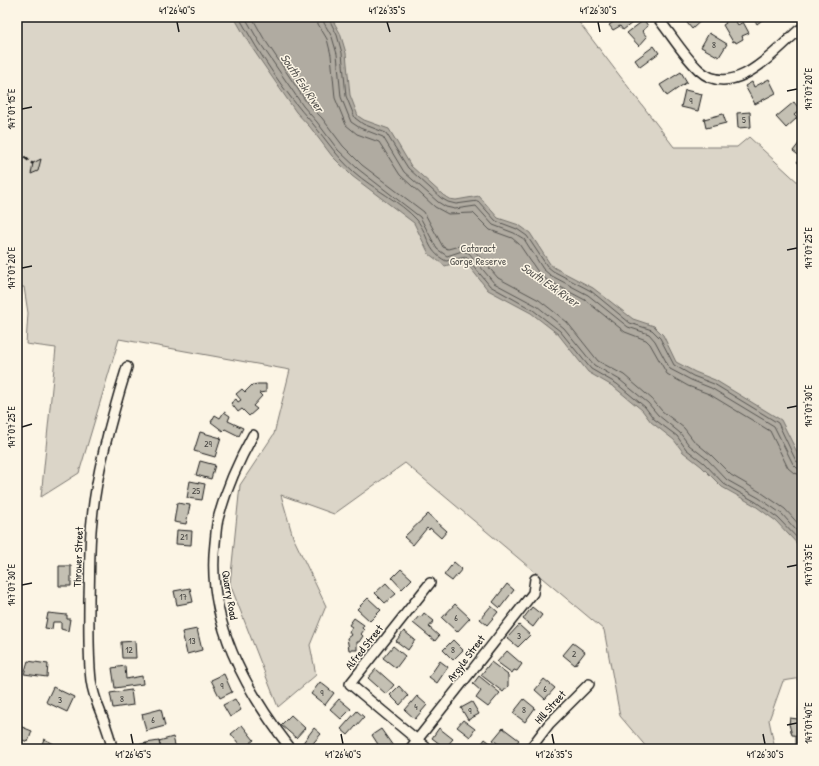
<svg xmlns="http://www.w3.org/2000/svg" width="819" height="766" font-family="'Patrick Hand',sans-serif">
	<rect width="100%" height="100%" fill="#fcf5e5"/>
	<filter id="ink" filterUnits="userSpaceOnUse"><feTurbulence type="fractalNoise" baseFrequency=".025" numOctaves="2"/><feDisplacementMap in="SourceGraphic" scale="8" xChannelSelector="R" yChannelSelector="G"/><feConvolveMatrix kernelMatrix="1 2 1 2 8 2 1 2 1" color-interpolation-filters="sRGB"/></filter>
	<g filter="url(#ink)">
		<path fill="#dbd5c8" stroke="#7c7872" d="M17,17H575L674,147H737L749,137L802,186V678L783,681L769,720L775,749H648L620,716L604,630L405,463L334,514L281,495L293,537L326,606L310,645L316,675L278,707L230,584L240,485L274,434L290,370L119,339L79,473L41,497L56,348L26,344L28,313L24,287H17Z"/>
		<path fill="#b0aba1" stroke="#75726c" d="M234,17H331L340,33L346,53L350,95L358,116L364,120L389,129L411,166L443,195L449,199L456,200L479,196L498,218L519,225L530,233L550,264L555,268L593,288L633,319L654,326L663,335L676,362L695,372L715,380L781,420L802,462V549L776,521L754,505L722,487L701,466L683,452L674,440L651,422L642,410L614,387L588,372L558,334L531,313L488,290L464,260L445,266L429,254L414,223L352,176L332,156L310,127L296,112L250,45Z"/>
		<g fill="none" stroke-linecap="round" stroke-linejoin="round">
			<path stroke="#575551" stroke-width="1" d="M239,17C260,55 284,92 313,124C327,141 338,158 354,172C373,189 400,201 417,220C429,235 426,251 446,261L466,257L490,286L533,310L560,331L591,369L617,384L645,407L654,419L677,436L686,449L704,463L724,484L756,502L778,518L802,543
				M245,17L258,40L303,106L317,122L338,150L358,169L420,217L437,249L447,256L462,251L469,253L494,283L537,306L564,328L594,365L620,380L648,403L658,415L680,433L689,445L707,459L727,480L759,498L782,514L802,537
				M252,17L263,37L307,103L322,118L343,146L362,165L424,212L443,247L448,249L463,245L473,249L498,278L539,300L567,322L598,361L624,375L652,399L662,411L684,428L694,441L711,455L731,475L762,493L785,509L802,528
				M317,17L318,24L327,39L331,55L335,98L346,125L357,134L379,142L400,175L435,207L448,214L473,213L490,230L512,238L519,244L538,272L547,280L585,300L625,332L646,340L650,344L667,374L688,386L709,394L770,431L788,468L794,473L802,475
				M323,17L324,23L332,37L337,54L341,97L351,122L360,128L383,137L404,172L438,202L446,207L455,209L476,206L493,225L514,233L524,239L543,269L550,275L588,295L628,327L649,334L655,341L670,369L691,380L711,388L774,426L793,464L797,468L802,469
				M328,17L337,35L342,53L346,96L355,118L363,124L386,133L408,168L441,198L448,202L456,204L478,201L496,221L517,229L527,236L547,266L553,271L591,291L630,323L652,330L660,338L674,365L693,376L714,384L778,423L796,461L802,464"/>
		</g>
		<path fill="#c4c0b3" stroke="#1c1c1c" d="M612,17H627L632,23L623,30L620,26L613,30L609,25L615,21Z
			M685,17H705L692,29L683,18Z
			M731,17H733L738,25L743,22L749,33L742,36L743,39L736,43L735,41L733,42L723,25L726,23L725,21Z
			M756,17H766L757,24L754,19Z
			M644,20L648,26L642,31L647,37L639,46L627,33Z
			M709,33L727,44L719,57L701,47Z
			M654,46L659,53L640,67L635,60Z
			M681,72L687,82L667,96L660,85Z
			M769,79L776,93L755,104L745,86L752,82L754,87Z
			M685,90L702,94L698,111L681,107Z
			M794,102L800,110L794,115L797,118L786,128L776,117Z
			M750,112L751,127L738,128L737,113Z
			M723,114L726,123L706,128L704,119Z
			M800,142L802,143V166L797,162L801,157L793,151Z
			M41,159L38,171L31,174L33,163Z
			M258,384H266V392L259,393L262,396L253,406L257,409L249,416L242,409L238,412L231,403L236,399L238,402L241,400L236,394L242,389L245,392L252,385Z
			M224,412L230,416L228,421L243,428L239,436L225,429L223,431L211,422L215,415L220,418Z
			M200,432L221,438L215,457L194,451Z
			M200,461L215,465L211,479L196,475Z
			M190,481L205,484L202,500L187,498Z
			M177,503L190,505L186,524L174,522Z
			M428,514L447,531L441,538L430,528L429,530L427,528L413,545L404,537Z
			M177,530L192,531L191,545L176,544Z
			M454,562L462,569L452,581L444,575Z
			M59,566H71V586H59Z
			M401,569L412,579L402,589L392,578Z
			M386,583L396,594L385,603L375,593Z
			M507,584L514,590L500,608L493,602Z
			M190,588L193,602L177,605L174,591Z
			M368,598L381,610L370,621L357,609Z
			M455,604L470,618L457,632L442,618Z
			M491,606L498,612L487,625L480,619Z
			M532,607L542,615L533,627L523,619Z
			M48,613L67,615V619H70L68,631L61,629V622H53L52,629L45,628Z
			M424,613L434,621L429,627L439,636L435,641L413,623L419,616L421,617Z
			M354,618L364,625L362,628L364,630L361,634L363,636L359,642H357V650H349L347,638L351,635L349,632L352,627L349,625Z
			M519,625L530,635L518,647L507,638Z
			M197,629L202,650L187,654L182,632Z
			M404,631L415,640L408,650L396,641Z
			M453,640L463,650L453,660L443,650Z
			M135,641L136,658H122L121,642Z
			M573,643L585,652L575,665L563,655Z
			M393,646L405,656L396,668L383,658Z
			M507,651L522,664L517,671L514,670L512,673L497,662Z
			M28,661L48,664L47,677L24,674Z
			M440,661L448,667L437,683L429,677Z
			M491,662L508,675V686L503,692L481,675Z
			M125,666L126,679L142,676L143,684L115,688L112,668Z
			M376,669L394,685L386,694L368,678Z
			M224,674L232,692L220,698L211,680Z
			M479,676L500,693L488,707L476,698L481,691L473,684Z
			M544,679L555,688L545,699L535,690Z
			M802,680V736L792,735L789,724L790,718L798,719Z
			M320,682L334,693L325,705L311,694Z
			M399,686L408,696L400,705L390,695Z
			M53,687L74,697L67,712L46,702Z
			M131,690L133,705L113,708L110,693Z
			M417,696L427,705L415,719L405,710Z
			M235,699L241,710L230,717L223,705Z
			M339,699L351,709L341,719L330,709Z
			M524,699L535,708L525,722L513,713Z
			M472,702L479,714L468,720L461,708Z
			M161,709L165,726L146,731L142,714Z
			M357,711L364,717L348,735L341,729Z
			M291,715L305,728L296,738L281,725Z
			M463,720L475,729L470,737L457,727Z
			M17,725L32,731L28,742L17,738Z
			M242,725L254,740L243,749L231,734Z
			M314,728L321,734L308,749L302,744Z
			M439,728L453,739L445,748L432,738Z
			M503,728L519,740L512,749H505L493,740Z
			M381,729L393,746L389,749H381L372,735Z
			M796,736H802V749H796Z
			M173,737L176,749H161L159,741Z
			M44,739L54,744L52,749H40Z
			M485,739L498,749H478Z
			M159,741L161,749H147L146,743Z
			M146,743L147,749H133V746Z"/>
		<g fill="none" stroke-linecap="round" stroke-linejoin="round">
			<g stroke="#1c1c1c" stroke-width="12">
				<path id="minor" d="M657,17C671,34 683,55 699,70C733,101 775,51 799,30H802
					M253,435C238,462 226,489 218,519C216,527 216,535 215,543C206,620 245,690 291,749
					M112,749C109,725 94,705 91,680C88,653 89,625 89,598C90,572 89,546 92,520C96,472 113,412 127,367
					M410,749L533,593L535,579
					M428,749L350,684L430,583
					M530,749L549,724L589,684"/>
			</g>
			<use href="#minor" stroke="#fcf5e5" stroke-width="9"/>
			<path stroke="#1c1c1c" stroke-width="2.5" stroke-dasharray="6 3" stroke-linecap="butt" d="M17,151L33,164"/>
		</g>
	</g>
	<path fill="none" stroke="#1c1c1c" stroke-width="1.5" d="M177,22L179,32M387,22L390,32M598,22L600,32M787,91L797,89M22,109L32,107M787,250L797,248M22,268L32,266M787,408L797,406M22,427L32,424M787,567L797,565M22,585L32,583M787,725L797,723M131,734L133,744M341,734L343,744M552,734L554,744M763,734L765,744"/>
	<g text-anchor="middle" stroke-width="3" stroke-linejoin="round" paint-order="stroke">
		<g font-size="9" fill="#464542">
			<text x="714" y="48">8</text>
			<text x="691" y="104">9</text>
			<text x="744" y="123">5</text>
			<text x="208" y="447">29</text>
			<text x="196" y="494">25</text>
			<text x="184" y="540">21</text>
			<text x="183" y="600">17</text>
			<text x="456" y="621">6</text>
			<text x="519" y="639">3</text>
			<text x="192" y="644">13</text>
			<text x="129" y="653">12</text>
			<text x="453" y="653">8</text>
			<text x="574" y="657">2</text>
			<text x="222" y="689">9</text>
			<text x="545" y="692">6</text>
			<text x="322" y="696">9</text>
			<text x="122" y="702">8</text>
			<text x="60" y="703">3</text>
			<text x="416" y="710">4</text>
			<text x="524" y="713">8</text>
			<text x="470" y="714">9</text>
			<text x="153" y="723">6</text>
		</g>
		<g font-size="11" fill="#555450" stroke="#fcf5e5">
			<text x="478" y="252">Cataract<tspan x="478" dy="13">Gorge Reserve</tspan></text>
		</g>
		<g font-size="11" fill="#1c1c1c" stroke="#fcf5e5">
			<text transform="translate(78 557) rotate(-88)" y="4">Thrower Street</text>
			<text transform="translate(230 595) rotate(80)" y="4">Quarry Road</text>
			<text transform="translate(364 647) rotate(-52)" y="4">Alfred Street</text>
			<text transform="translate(466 658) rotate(-53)" y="4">Argyle Street</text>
			<text transform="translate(550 707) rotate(-48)" y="4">Hill Street</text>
		</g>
		<g font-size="12" font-style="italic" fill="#575551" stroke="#fcf5e5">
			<text transform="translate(302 83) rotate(56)" y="4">South Esk River</text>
			<text transform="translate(550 285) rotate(35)" y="4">South Esk River</text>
		</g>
	</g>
	<rect width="819" height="766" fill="none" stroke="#fcf5e5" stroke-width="44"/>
	<rect x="22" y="22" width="775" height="722" fill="none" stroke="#1c1c1c" stroke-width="1.5"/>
	<g font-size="10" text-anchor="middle" fill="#1c1c1c">
		<text x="177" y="14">41°26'40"S</text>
		<text x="387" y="14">41°26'35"S</text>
		<text x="598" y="14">41°26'30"S</text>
		<text transform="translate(808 89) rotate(-90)" y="4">147°07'20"E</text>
		<text transform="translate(11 109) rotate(-90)" y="4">147°07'15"E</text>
		<text transform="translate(808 248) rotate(-90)" y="4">147°07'25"E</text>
		<text transform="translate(11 268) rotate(-90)" y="4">147°07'20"E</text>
		<text transform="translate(808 406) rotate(-90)" y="4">147°07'30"E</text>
		<text transform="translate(11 427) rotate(-90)" y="4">147°07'25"E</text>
		<text transform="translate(808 565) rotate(-90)" y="4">147°07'35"E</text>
		<text transform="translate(11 585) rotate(-90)" y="4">147°07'30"E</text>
		<text transform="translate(808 723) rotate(-90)" y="4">147°07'40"E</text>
		<text x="133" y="758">41°26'45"S</text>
		<text x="343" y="758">41°26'40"S</text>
		<text x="554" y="758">41°26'35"S</text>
		<text x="765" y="758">41°26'30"S</text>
	</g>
</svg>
